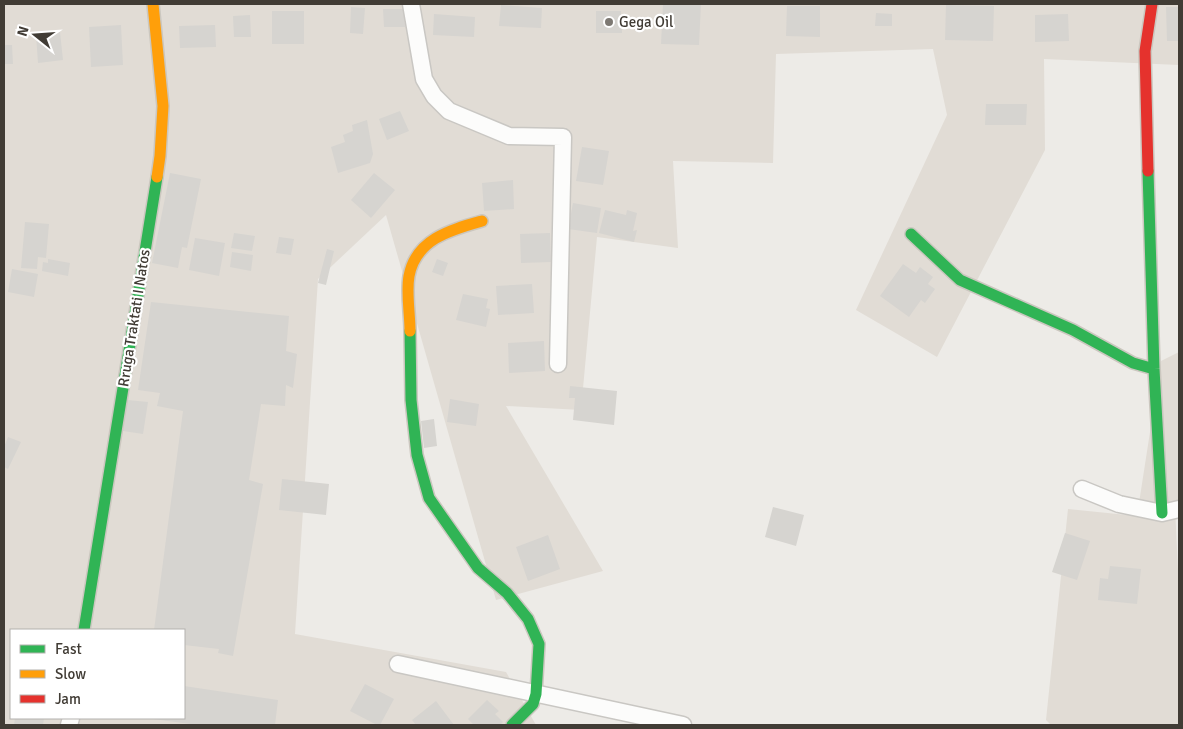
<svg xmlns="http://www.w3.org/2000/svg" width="1183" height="729" font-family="Signika,sans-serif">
	<rect width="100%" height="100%" fill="#edebe7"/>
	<path fill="#e1dcd5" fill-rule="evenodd" d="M4,4H1179V65L1044,59L1045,150L937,357L856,310L947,115L933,49L776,54L773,163L673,161L678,248L597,237L581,410L506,406L603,571L496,600L386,215L318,279L295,634L506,672L536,725H4ZM11,630H184V718H11Z
		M1179,352V505L1175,507L1179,592V725H1051L1046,720L1068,509L1137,516L1161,361Z"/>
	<path fill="#d6d4d0" d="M663,4H701L699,45L661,44Z
		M501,5L542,8L541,28L499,26Z
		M946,5L994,6L993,41L945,40Z
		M787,6H820V37L786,36Z
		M351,7L365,8L363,34L350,33Z
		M1166,7H1179V41H1167Z
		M383,9H404L405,27H384Z
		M272,11H304V44H272Z
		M596,11H621L622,33H596Z
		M876,13L892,14V26H875Z
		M434,14L475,17L474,37L433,35Z
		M1068,14L1069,41L1035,42V15Z
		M250,15L251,37H234L233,16Z
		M121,25L123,65L91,67L89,27Z
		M215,25L216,47L180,48L179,26Z
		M60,32L63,60L38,63L36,35Z
		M4,45H12L13,64H4Z
		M986,104H1027L1026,125H985Z
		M400,111L409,131L387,140L379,119Z
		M367,120L373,154L370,163L338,173L331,147L345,142L343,135L353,131L352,125Z
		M582,147L609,151L603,185L576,181Z
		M170,173L201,179L187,248L182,247L178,268L152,263Z
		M374,173L395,190L371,218L351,200Z
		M513,180L514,209L484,211L482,183Z
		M573,203L601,208L597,233L568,229Z
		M605,210L626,215L627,210L637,213L633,231L637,230L634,242L599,233Z
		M25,222L49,224L46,258L38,257L37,269L21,268Z
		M234,233L255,236L252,251L231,248Z
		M550,233L551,262L521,263L520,234Z
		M279,237L294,239L291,255L276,253Z
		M195,238L225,243L219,276L189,270Z
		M327,249L334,251L326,285L318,283Z
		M232,252L253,255L251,271L230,267Z
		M48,259L70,263L68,276L42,271L43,262L48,263Z
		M437,259L448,263L443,276L432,272Z
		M903,264L916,273L920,267L933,277L928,284L935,289L925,303L921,300L909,317L880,296Z
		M12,269L38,274L34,297L8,292Z
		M532,284L534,313L498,315L496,286Z
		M463,294L488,299L486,308L490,309L486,327L456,320Z
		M151,302L289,316L286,351L297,354L293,388L286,385L285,406L261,404L249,480L263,484L233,656L218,653L219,649L184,645V630H154L183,411L157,406L160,393L138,390Z
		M544,341L545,371L509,373L508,343Z
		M570,386L617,391L614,425L573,420L575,398H569Z
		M450,399L479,404L476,426L447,422Z
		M127,400L148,402L143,434L123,431Z
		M434,419L437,446L424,448L421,421Z
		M8,437L21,442L8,469L4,467V447Z
		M282,479L329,484L326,515L279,510Z
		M773,507L804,515L796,546L765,537Z
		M1065,533L1090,541L1077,580L1052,572Z
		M548,535L560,569L528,581L516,547Z
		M1110,566L1141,569L1137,604L1098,600L1100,578L1108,579Z
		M365,684L394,699L380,725H377L350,711Z
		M184,686L278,700L275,725H198L153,719L184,718Z
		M487,700L499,711L495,714L503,722L500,725H474L468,719Z
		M436,701L454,725H416L412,720Z
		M15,718H44L43,725H14Z"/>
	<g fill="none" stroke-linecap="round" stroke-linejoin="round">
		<g stroke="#c9c7c3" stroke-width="19">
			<path id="street" d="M411,4L424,79L434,96L449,111L509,136L563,137L558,364
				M1082,489L1119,504L1162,513L1179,509
				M398,664L683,725
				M69,725L71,718"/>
		</g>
		<g stroke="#cbc7bf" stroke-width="14">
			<path id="fast" d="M1148,171L1154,369L1162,513
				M911,234L960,280L1073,330L1133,363L1154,369
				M410,331L411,400L417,455L429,498L478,568L507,593L528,619L539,644L536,694L533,704L512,725
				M84,630L157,177"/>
		</g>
		<g stroke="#cbc7bf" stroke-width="14">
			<path id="slow" d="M153,4L163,106L160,156L157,177
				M410,331C410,313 406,293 409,276C416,239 450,230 482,221"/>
		</g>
		<g stroke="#cbc7bf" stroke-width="14">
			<path id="jam" d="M1148,171L1145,51L1152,4"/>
		</g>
		<use href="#street" stroke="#fcfcfb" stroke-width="16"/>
		<use href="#fast" stroke="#30b455" stroke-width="11"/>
		<use href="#slow" stroke="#ff9f0a" stroke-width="11"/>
		<use href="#jam" stroke="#e5322d" stroke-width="11"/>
	</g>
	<circle fill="#7d7973" stroke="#fff" stroke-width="2" cx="609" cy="22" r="5"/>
	<g text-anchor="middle" stroke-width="4.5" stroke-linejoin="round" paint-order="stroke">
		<g font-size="15" fill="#413c35" stroke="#fff" text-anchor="start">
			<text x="619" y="27">Gega Oil</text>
		</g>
		<g font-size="15" fill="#413c35" stroke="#fff">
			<text transform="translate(134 318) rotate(-81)" y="5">Rruga Traktati I Natos</text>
		</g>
	</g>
	<rect width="1183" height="729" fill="none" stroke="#413c35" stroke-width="10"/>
	<rect x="10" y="629" width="175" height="90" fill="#ffffff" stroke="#b3b1ae"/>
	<rect x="20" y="645" width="25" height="8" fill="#30b455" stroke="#b3b1ae"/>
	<text x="55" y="654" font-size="15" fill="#413c35">Fast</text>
	<rect x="20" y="670" width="25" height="8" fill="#ff9f0a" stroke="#b3b1ae"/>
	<text x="55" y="679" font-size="15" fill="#413c35">Slow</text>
	<rect x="20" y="695" width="25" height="8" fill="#e5322d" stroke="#b3b1ae"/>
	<text x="55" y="704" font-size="15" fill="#413c35">Jam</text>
	<g transform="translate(35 35) rotate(287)" stroke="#ffffff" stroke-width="4" paint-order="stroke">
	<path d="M0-4L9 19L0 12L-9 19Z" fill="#413c35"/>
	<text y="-8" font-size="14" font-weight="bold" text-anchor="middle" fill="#413c35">N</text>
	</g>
</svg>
